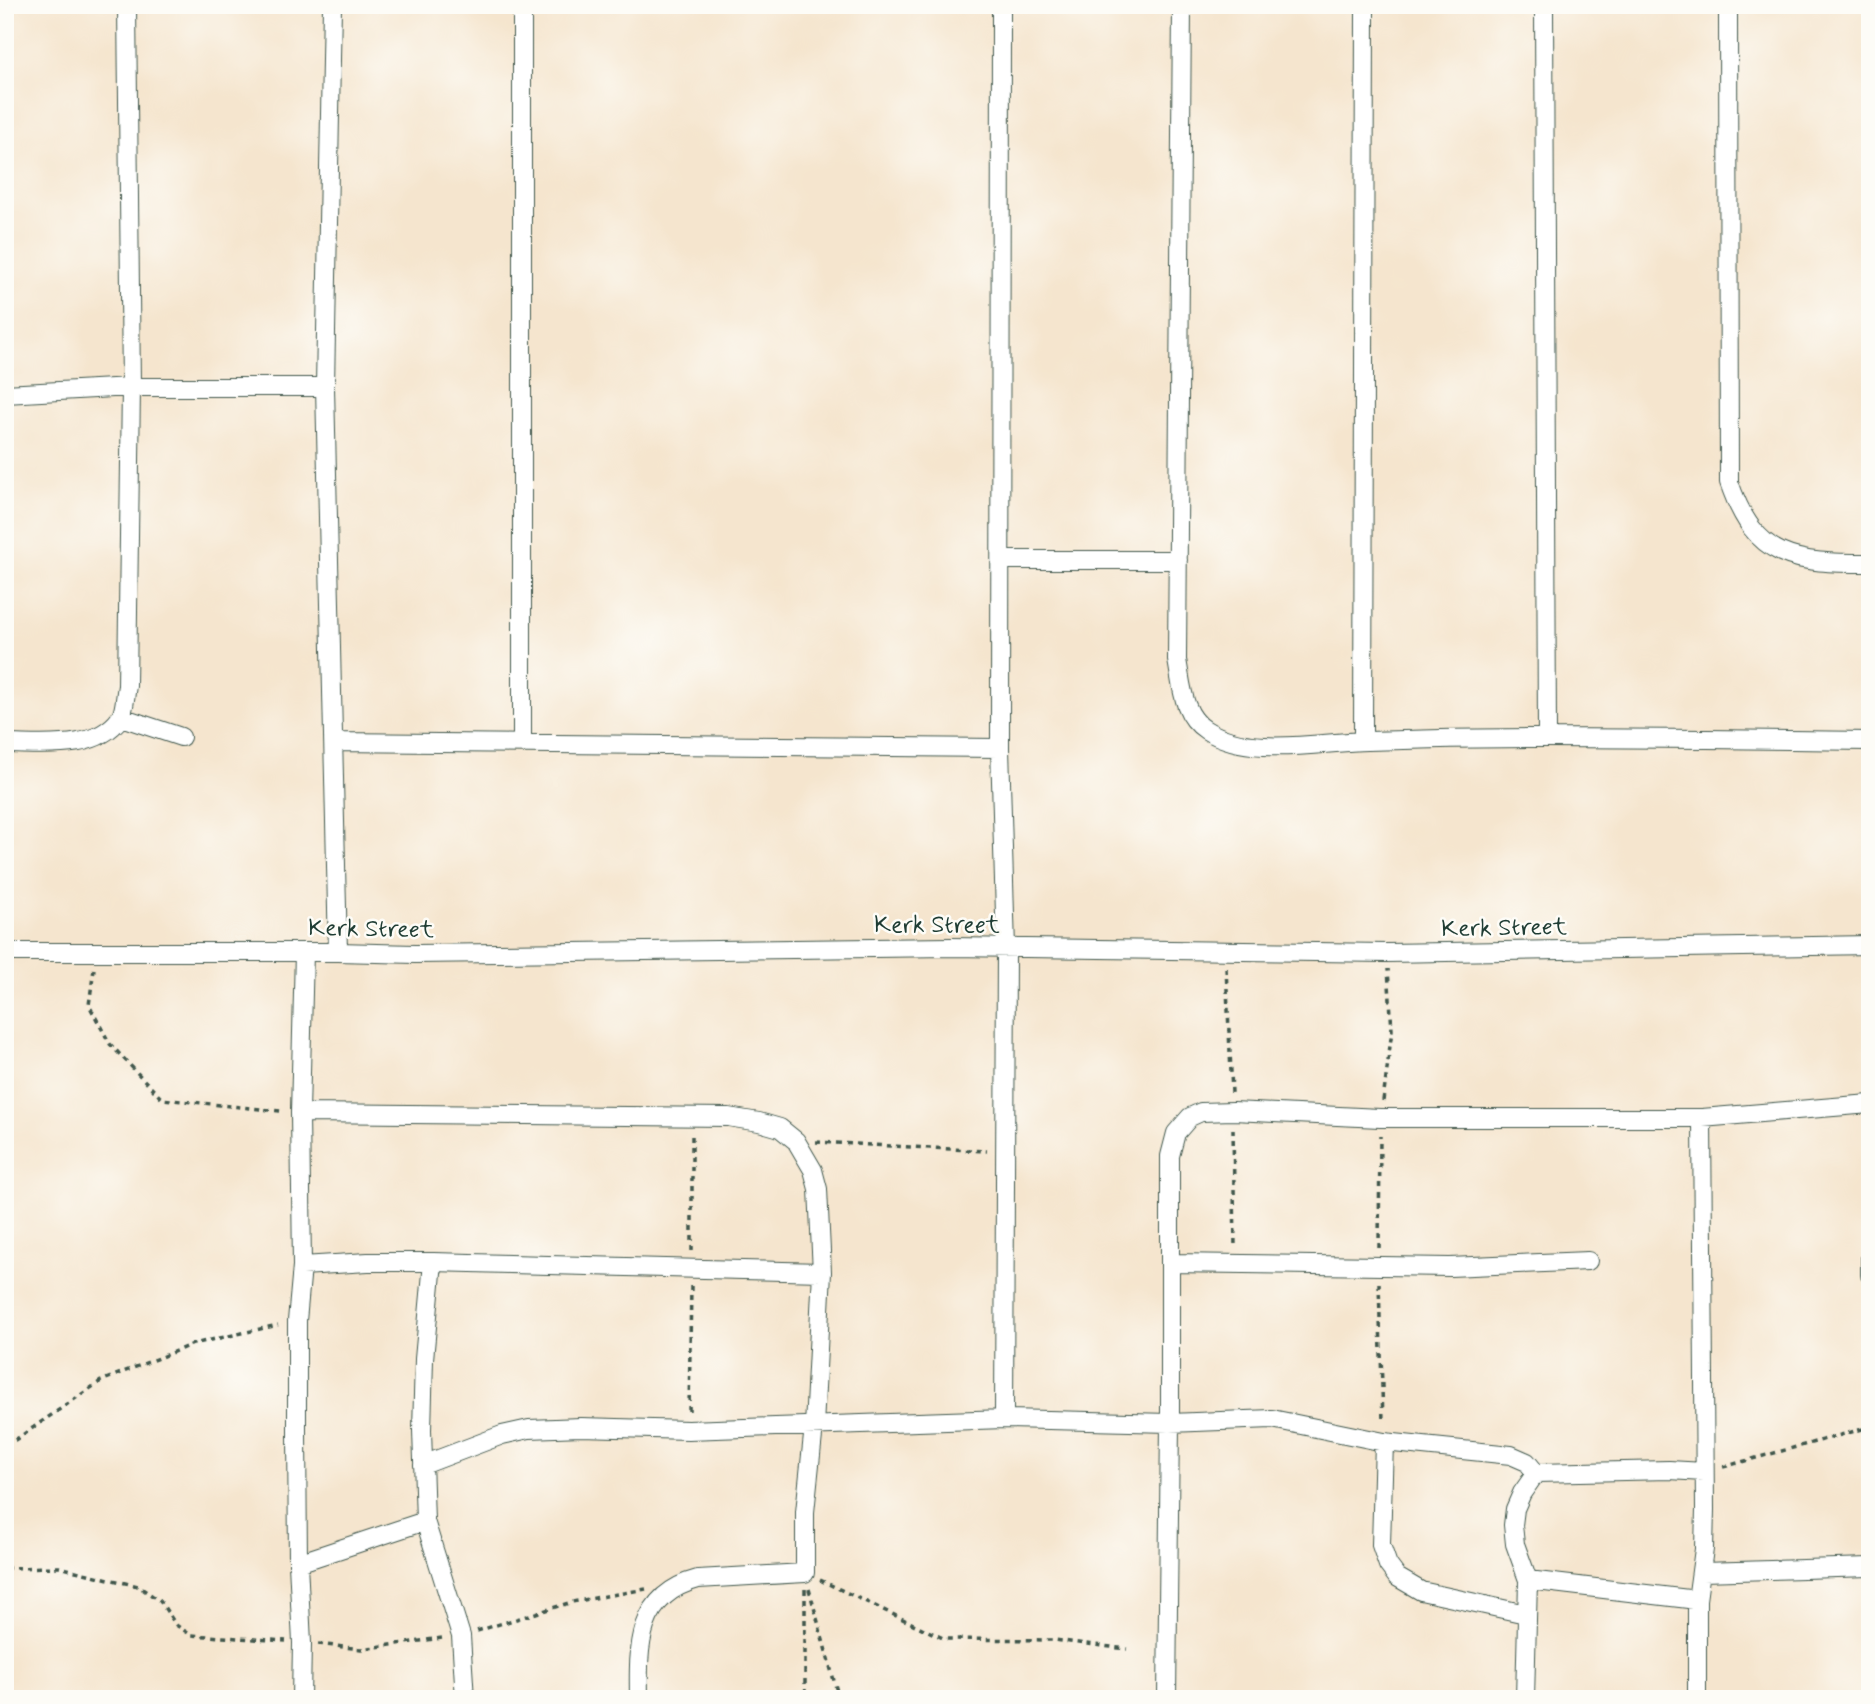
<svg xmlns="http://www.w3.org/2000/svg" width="1875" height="1704" font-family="Mynerve,sans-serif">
	<rect width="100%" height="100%" fill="#fdfcf7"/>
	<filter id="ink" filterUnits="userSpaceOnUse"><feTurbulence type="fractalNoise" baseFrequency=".0143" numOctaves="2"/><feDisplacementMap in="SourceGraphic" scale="14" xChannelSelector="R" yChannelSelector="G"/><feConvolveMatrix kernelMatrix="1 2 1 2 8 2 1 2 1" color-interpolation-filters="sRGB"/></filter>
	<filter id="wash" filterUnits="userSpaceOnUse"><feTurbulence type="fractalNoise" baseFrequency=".00686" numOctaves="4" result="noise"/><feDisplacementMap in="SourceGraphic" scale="28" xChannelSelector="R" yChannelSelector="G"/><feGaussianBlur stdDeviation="1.57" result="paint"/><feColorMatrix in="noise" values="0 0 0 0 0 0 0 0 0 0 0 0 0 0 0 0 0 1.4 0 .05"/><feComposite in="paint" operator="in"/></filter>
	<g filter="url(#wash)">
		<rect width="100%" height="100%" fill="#f5e5ce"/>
	</g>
	<g filter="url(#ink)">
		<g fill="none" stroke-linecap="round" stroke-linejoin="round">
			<g stroke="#3f564b" stroke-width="20">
				<path id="minor" d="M332,5L325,387L338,952
					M522,5V743
					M1182,5L1177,660C1182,685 1182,715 1206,730C1250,758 1319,742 1367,741C1427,739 1487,738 1547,738C1655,738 1762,740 1870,741
					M1544,5L1547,738
					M1728,5L1729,482C1756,561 1794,563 1870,563
					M5,394L131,387H325
					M1002,560H1178
					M121,717L181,737
					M1363,741L1365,5
					M334,742L1000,748
					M5,744C42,744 96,752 120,718C125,711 125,695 127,686L131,387L127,5
					M5,952H338L415,954L951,947L1387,953L1870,945
					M300,1113L728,1117L759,1122L780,1128L796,1141L813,1170L818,1189L822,1272L814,1426L805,1512V1573L698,1579C637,1595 638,1647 639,1699
					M1870,1226V1275
					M433,1262L822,1272
					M1170,1263L1450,1267L1588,1261
					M302,1266L368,1262H433L424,1359L422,1430L425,1521L461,1636L465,1699
					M1004,1419L1170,1423L1272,1419L1384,1442L1511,1455L1527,1462L1536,1473
					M1384,1442L1381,1545L1388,1565L1397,1577L1421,1591L1526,1614
					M423,1465L502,1435L529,1429L581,1427L688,1430L1004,1419L1006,948L1000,748L1001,5
					M1536,1473L1669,1470L1704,1472
					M298,1563L425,1521
					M1702,1572L1870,1567
					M1528,1580L1697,1600
					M301,1699L302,1643L298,1563L297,1430V1321L302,1266L300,1113L304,952
					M1167,1699L1170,1423V1156L1176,1133L1190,1117L1201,1112L1233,1111L1380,1118H1702L1870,1104
					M1525,1699L1528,1580L1515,1544L1513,1525L1515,1509L1522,1493L1536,1473
					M1697,1699V1600L1704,1549L1705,1509L1702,1118"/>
			</g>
			<path stroke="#3f564b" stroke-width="3.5" stroke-dasharray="5 5" stroke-linecap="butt" d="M1226,968L1232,1093
				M94,969L89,1005L110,1044L162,1099L281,1111
				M1383,1101L1392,1030L1388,969
				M1233,1129L1235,1247
				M816,1142L987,1151
				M1379,1248L1380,1136
				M692,1251V1136
				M1379,1283L1383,1422
				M689,1411L691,1286
				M5,1441L15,1440L101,1381L193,1344L278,1325
				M1723,1467L1870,1427
				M5,1568L59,1567L138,1586L160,1601L176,1625L191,1635L286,1641
				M820,1580L945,1639L1054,1640L1127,1649
				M805,1589V1699
				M809,1589L839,1699
				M477,1631L572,1602L646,1589
				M318,1644L361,1649L442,1638"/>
			<use href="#minor" stroke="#fff" stroke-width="18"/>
		</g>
	</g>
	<g text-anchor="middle" stroke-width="5" stroke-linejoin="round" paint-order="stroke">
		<g font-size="24" fill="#1f3d34" stroke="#fdfcf7">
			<text x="937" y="932">Kerk Street</text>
			<text transform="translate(1504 927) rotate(-1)" y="8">Kerk Street</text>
			<text transform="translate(371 928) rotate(1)" y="8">Kerk Street</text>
		</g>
	</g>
	<rect width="1875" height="1704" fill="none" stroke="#fdfcf7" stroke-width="28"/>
</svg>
